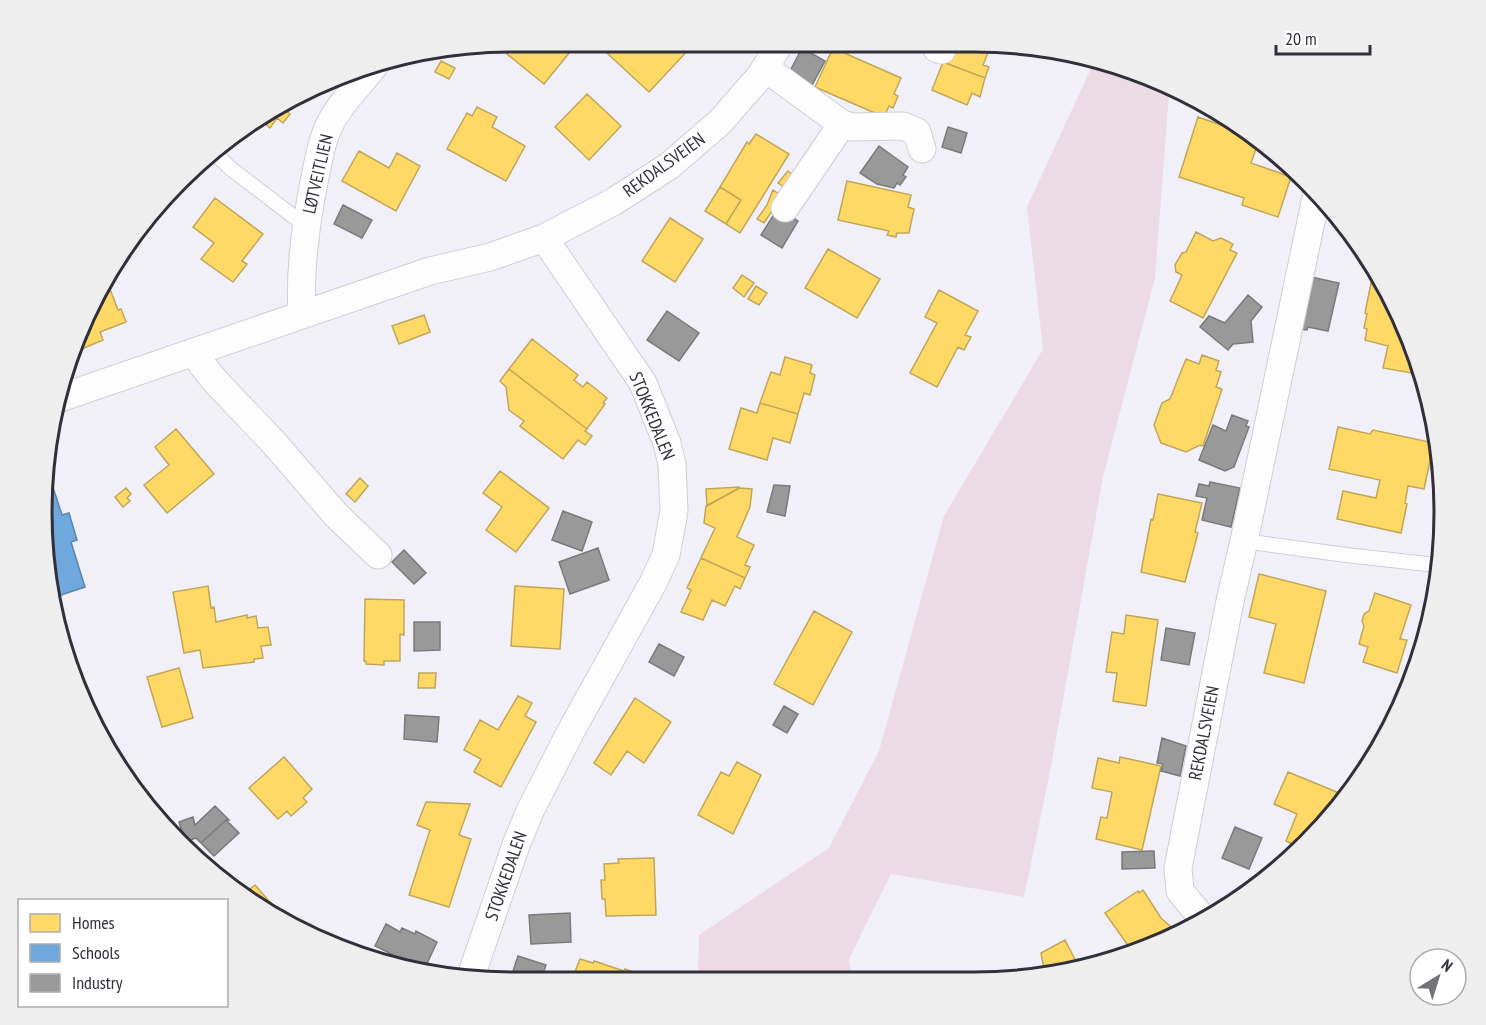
<svg xmlns="http://www.w3.org/2000/svg" width="1486" height="1025" font-family="'PT Sans Narrow',sans-serif">
	<rect width="100%" height="100%" fill="#f1f0f8"/>
	<path fill="#ecdbe5" d="M1094,62L1131,76L1169,93L1155,278L1103,477L1051,767L1024,897L891,874L849,959L852,977L698,980L699,935L829,848L879,751L944,516L1043,349L1027,207Z"/>
	<path fill="#ffd966" stroke="#c1a659" stroke-width="1.5" d="M516,42L570,43L574,47L544,84L507,54Z
		M615,44L692,45V46L649,92L607,53Z
		M833,48L901,78L894,94L898,96L893,108L889,106L884,117L815,87Z
		M948,49L989,50L983,65L989,67L985,78L943,62Z
		M441,61L455,68L449,79L435,72Z
		M943,62L985,78L980,97L972,93L967,105L932,90Z
		M587,94L621,126L589,160L555,127Z
		M287,105L284,109L290,114L283,123L277,118L270,128L258,118Z
		M477,107L497,117L492,127L525,146L506,181L447,149L467,113L472,116Z
		M1198,117L1244,133L1258,143L1251,163L1291,177L1278,217L1242,205L1244,198L1179,177Z
		M756,134L789,154L740,233L726,224L741,200L720,187L747,142L749,144Z
		M359,151L389,168L397,153L420,166L396,211L342,181Z
		M788,171L795,176L787,189L778,183Z
		M847,181L911,195L908,207L914,209L909,233H897L896,237L887,235L889,231L838,220Z
		M720,187L741,200L726,224L705,211Z
		M773,190L782,196L764,223L757,219L767,205Z
		M215,198L263,234L242,261L247,264L233,282L201,259L214,243L193,227Z
		M670,218L703,239L675,282L642,261Z
		M1196,232L1213,241L1221,238L1233,244L1230,250L1237,253L1203,318L1170,301L1182,275L1176,272L1175,265L1182,253L1186,252Z
		M828,249L880,279L857,318L805,288Z
		M742,275L754,283L744,297L733,288Z
		M1371,283L1383,285L1408,333L1415,355L1411,373L1383,368L1388,346L1365,340L1367,329L1364,328L1367,314L1365,313Z
		M108,284L118,310L121,309L126,322L100,332L103,340L79,350L77,345L74,346L78,332Z
		M756,286L767,293L759,305L748,299Z
		M939,290L978,311L965,335L971,337L964,350L958,347L937,387L910,373L937,323L925,317Z
		M424,315L430,332L399,344L392,326Z
		M532,339L578,375L574,380L583,387L587,382L607,398L603,403L605,404L587,429L509,369Z
		M1202,355L1219,361L1216,370L1221,372L1216,387L1222,389L1203,446L1200,445L1186,452L1161,443L1154,425L1162,403L1170,399L1186,359L1199,364Z
		M785,357L812,365L810,373L815,375L810,395L804,393L798,414L760,403L771,372L780,375Z
		M509,369L587,429L585,431L592,436L585,445L578,440L563,459L520,426L524,421L509,410L506,387L500,381Z
		M760,403L798,414L790,443L773,438L767,460L729,449L741,408L757,413Z
		M54,423L58,436L49,440Z
		M1338,427L1370,434L1373,430L1434,443L1424,489L1408,486L1405,503L1407,504L1401,533L1337,519L1343,491L1376,498L1380,480L1329,469Z
		M176,429L214,474L167,513L144,485L169,465L155,447Z
		M500,471L549,508L516,552L486,530L502,507L483,493Z
		M360,478L368,486L355,502L346,494Z
		M739,487L738,489L707,506L706,489Z
		M126,488L131,494L127,498L130,501L123,507L115,497Z
		M739,488L752,489L750,507L737,537L754,545L745,565L750,567L745,578L701,558L715,528L704,523L706,506Z
		M1158,494L1202,503L1195,532L1198,533L1185,582L1141,572L1151,519L1153,520Z
		M701,558L745,578L740,589L735,586L725,606L712,600L703,620L681,612L691,590L687,588Z
		M1259,574L1326,591L1304,683L1264,673L1276,624L1249,617Z
		M208,586L211,608L214,607L216,622L247,615V618L256,616L258,628L268,627L271,645L261,646L263,658L254,659V662L203,668L200,650L184,653L173,592Z
		M515,586L564,589L560,649L511,646Z
		M1375,593L1411,605L1400,639L1407,640L1397,673L1363,662L1368,647L1359,644L1364,626L1362,621L1364,614L1369,611Z
		M365,599L404,600V635L400,634V661H384V665L366,664V661H364Z
		M814,611L852,632L813,705L774,684Z
		M1126,615L1158,620L1146,706L1113,701L1117,673L1106,672L1112,632L1124,634Z
		M179,668L193,718L162,727L147,677Z
		M419,673H436L435,688H418Z
		M518,696L532,703L525,716L536,722L501,787L474,772L481,759L464,750L480,720L498,730Z
		M635,698L671,722L644,763L627,751L611,775L594,763Z
		M284,757L312,789L303,798L307,802L291,816L287,811L278,819L249,788Z
		M1120,757L1161,766L1142,850L1096,839L1101,817L1107,818L1112,792L1092,788L1098,758L1119,763Z
		M737,762L761,775L733,834L698,815L721,772L729,776Z
		M1288,772L1344,795L1340,804L1302,848L1286,841L1297,814L1274,804Z
		M426,802L470,804L459,835L471,839L449,907L409,895L430,830L417,825Z
		M654,858L656,915L606,916L605,899H602L601,880H605L604,864L619,863L618,859Z
		M255,885L288,923L251,904L241,896Z
		M1143,890L1161,918L1180,935L1132,951L1105,913L1138,891L1139,893Z
		M1065,940L1080,969L1065,974H1045L1041,953Z
		M389,952L427,971L425,974L384,963Z
		M580,959L593,963L594,961L624,971L625,969L644,976L642,981L571,982Z"/>
	<path fill="#6fa8dc" stroke="#5c84ab" stroke-width="1.5" d="M47,469L62,515L69,513L77,540L71,542L85,587L55,597L57,604L52,606Z"/>
	<path fill="#999" stroke="#7a7a7c" stroke-width="1.5" d="M802,48L825,61L810,89L787,77Z
		M948,127L967,133L961,153L942,147Z
		M879,146L908,167L903,175L906,177L900,185L897,183L894,188L877,184L860,173Z
		M343,205L372,220L362,238L334,224Z
		M778,208L798,221L782,248L761,235Z
		M1311,277L1339,283L1328,331L1308,327L1307,330L1300,329Z
		M1248,295L1262,307L1251,321L1253,342L1233,344L1228,350L1200,327L1209,316L1225,323Z
		M667,311L699,333L679,361L647,340Z
		M1232,415L1248,421L1246,426L1249,427L1234,467L1225,471L1199,460L1213,425L1226,431Z
		M1437,442L1440,471L1431,469Z
		M1210,482L1240,488L1231,527L1202,520L1207,498L1196,496L1199,484L1209,486Z
		M774,485L790,486L785,516L767,512Z
		M563,511L592,522L582,551L552,540Z
		M598,548L609,580L570,594L559,562Z
		M404,550L426,573L414,584L392,562Z
		M414,622H440V650L414,651Z
		M1166,628L1195,633L1189,665L1161,660Z
		M659,644L684,657L674,676L649,662Z
		M784,706L798,714L787,733L773,725Z
		M405,715L439,717L437,742L404,739Z
		M1162,738L1186,746L1180,776L1161,771L1163,764L1157,763Z
		M215,806L229,820H226L201,843L196,838L185,842L179,822L193,817L195,825Z
		M226,820L239,833L214,856L201,843Z
		M1235,827L1262,838L1249,869L1222,858Z
		M1154,851L1155,868L1122,869V852Z
		M570,913L571,942L531,944L529,915Z
		M386,924L400,932L402,928L415,934L416,931L437,942L424,970L375,946Z
		M518,956L546,965L540,983H509Z"/>
	<g fill="none" stroke-linecap="round" stroke-linejoin="round">
		<g stroke="#cfced6" stroke-width="16">
			<path id="lane" d="M215,153L230,168L306,226
				M1244,541L1346,555L1436,565L1439,563"/>
		</g>
		<g stroke="#cfced6" stroke-width="29">
			<path id="street" d="M937,49L942,50
				M765,68L842,124L852,127L903,126L917,132L922,149
				M785,208L842,124
				M302,314C299,269 306,222 315,177C319,158 322,138 332,120C343,100 360,84 374,66
				M195,352L203,366L217,383L274,443L337,516L378,555
				M60,398L430,271L490,257L544,238L613,202L669,166L720,122L761,75L778,46
				M1203,919L1180,891L1178,868L1230,601L1244,541L1317,193
				M470,979L516,845L530,811L571,731L653,583L666,555L674,511L672,464L667,443L643,383L544,238"/>
		</g>
		<use href="#lane" stroke="#fdfdfe" stroke-width="14"/>
		<use href="#street" stroke="#fdfdfe" stroke-width="27"/>
	</g>
	<g text-anchor="middle" stroke-width="6" stroke-linejoin="round" paint-order="stroke">
		<g font-size="18" fill="#31303a" stroke="#fff">
			<text transform="translate(664 165) rotate(-36)" y="6">REKDALSVEIEN</text>
			<text transform="translate(318 174) rotate(-77)" y="6">LØTVEITLIEN</text>
			<text transform="translate(652 416) rotate(68)" y="6">STOKKEDALEN</text>
			<text transform="translate(1204 733) rotate(-79)" y="6">REKDALSVEIEN</text>
			<text transform="translate(506 876) rotate(-71)" y="6">STOKKEDALEN</text>
		</g>
	</g>
	<path d="M0 0H1486V1025H0ZM512 52H974A460 460 0 0 1 1434 512V512A460 460 0 0 1 974 972H512A460 460 0 0 1 52 512V512A460 460 0 0 1 512 52Z" fill="#efeeef" fill-rule="evenodd"/>
	<path fill="none" stroke="#31303a" stroke-width="3" d="M512 52H974A460 460 0 0 1 1434 512V512A460 460 0 0 1 974 972H512A460 460 0 0 1 52 512V512A460 460 0 0 1 512 52Z"/>
	<rect x="18" y="899" width="210" height="108" fill="#ffffff" stroke="#adacb0" stroke-width="1.5"/>
	<rect x="30" y="914" width="30" height="18" fill="#ffd966" stroke="#adacb0" stroke-width="1.5"/>
	<text x="72" y="929" font-size="18" fill="#31303a">Homes</text>
	<rect x="30" y="944" width="30" height="18" fill="#6fa8dc" stroke="#adacb0" stroke-width="1.5"/>
	<text x="72" y="959" font-size="18" fill="#31303a">Schools</text>
	<rect x="30" y="974" width="30" height="18" fill="#999999" stroke="#adacb0" stroke-width="1.5"/>
	<text x="72" y="989" font-size="18" fill="#31303a">Industry</text>
	<g transform="translate(1438 977) rotate(38)"><circle r="28" fill="#ffffff" stroke="#adacb0" stroke-width="1.5"/>
	<path d="M0-4.5L10 22L0 15L-10 22Z" fill="#74737c"/>
	<text y="-9" font-size="16" font-weight="bold" text-anchor="middle" fill="#31303a">N</text>
	</g>
	<path d="M1276 45v9h94v-9" fill="none" stroke="#31303a" stroke-width="3"/>
	<text x="1285" y="45" font-size="18" fill="#31303a" stroke="#ffffff" stroke-width="4.5" paint-order="stroke">20 m</text>
</svg>
